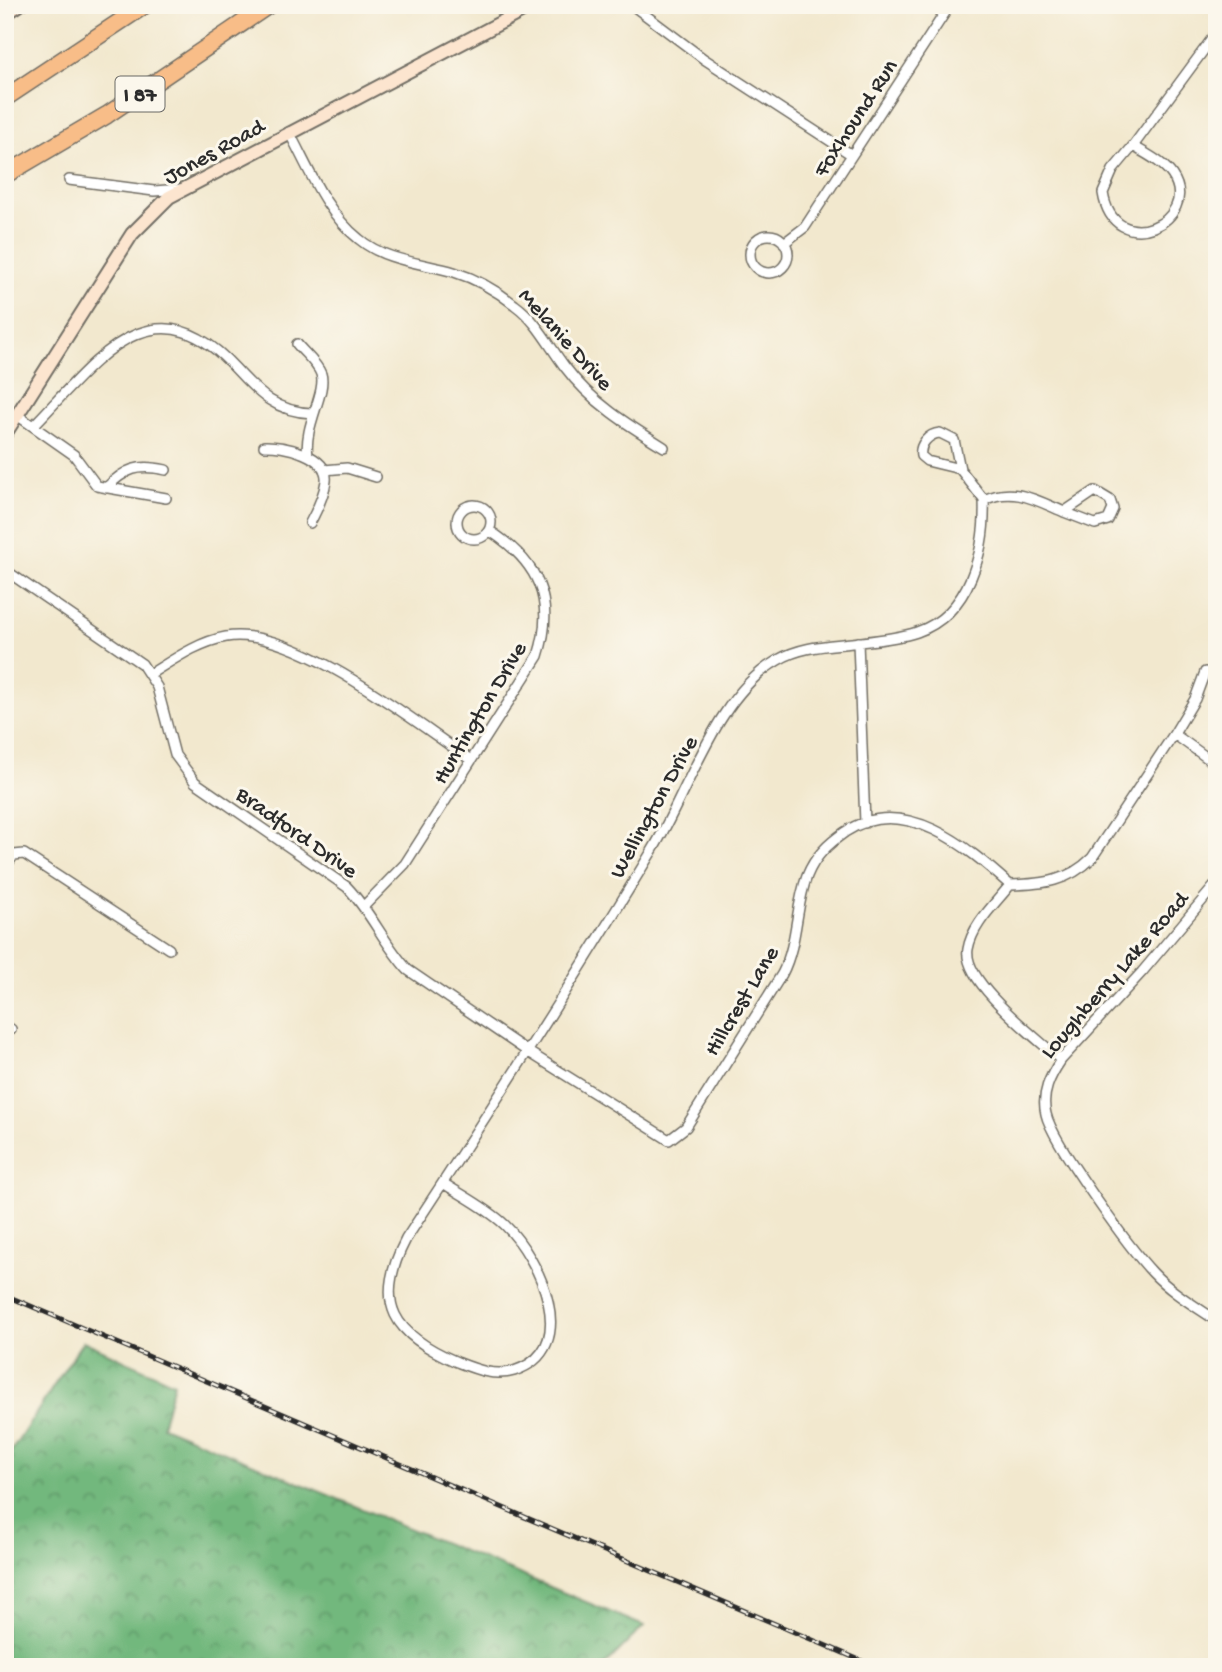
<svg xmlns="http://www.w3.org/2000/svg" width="1222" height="1672" font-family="'Gochi Hand',sans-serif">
	<defs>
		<pattern id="forest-crowns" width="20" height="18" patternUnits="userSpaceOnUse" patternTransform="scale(1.75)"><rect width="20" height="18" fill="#72b87d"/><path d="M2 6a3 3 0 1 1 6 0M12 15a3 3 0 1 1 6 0" fill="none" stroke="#5e9667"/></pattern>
	</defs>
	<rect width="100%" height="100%" fill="#fbf7ec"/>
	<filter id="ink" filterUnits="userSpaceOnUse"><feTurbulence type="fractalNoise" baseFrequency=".0143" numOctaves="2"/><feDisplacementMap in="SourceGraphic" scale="14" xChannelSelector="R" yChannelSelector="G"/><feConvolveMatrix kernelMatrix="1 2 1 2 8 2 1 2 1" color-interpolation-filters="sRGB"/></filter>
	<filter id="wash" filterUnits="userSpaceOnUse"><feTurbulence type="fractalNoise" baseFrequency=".00686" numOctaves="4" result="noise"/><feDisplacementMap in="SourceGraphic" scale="28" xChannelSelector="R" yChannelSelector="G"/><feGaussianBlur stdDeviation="1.57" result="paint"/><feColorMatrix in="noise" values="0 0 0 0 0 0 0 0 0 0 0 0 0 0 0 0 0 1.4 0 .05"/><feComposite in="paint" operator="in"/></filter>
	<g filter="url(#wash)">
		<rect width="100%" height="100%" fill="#f2e8ce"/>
		<path fill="url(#forest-crowns)" stroke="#4e7254" stroke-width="2" d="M83,1341L174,1383L162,1426L644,1626L603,1667H5V1461Z"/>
	</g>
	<g filter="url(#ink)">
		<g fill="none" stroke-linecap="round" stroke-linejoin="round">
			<g stroke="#716d64" stroke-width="12">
				<path id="street" d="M632,5L704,59L852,155
					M289,132C309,169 325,212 359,239C385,261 423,263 454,272C477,279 496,290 515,305C537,321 549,346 565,367C591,402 628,425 664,447
					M1133,146C1146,154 1163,162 1172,175C1203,220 1114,263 1103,193L1113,170Z
					M1133,146L1217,32
					M69,180L154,191L180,189
					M750 254a19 19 0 1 1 38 0a19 19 0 1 1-38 0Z
					M784,243L805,227L950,5
					M297,344C304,353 317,363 321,374C327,392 303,427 308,455
					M17,415L74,455L97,486L166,498
					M33,426C94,364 152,276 236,369C259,394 277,412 312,413
					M940,433L954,440L960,469L927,461L921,456C919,445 928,434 940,433Z
					M264,446C283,445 329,455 326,481C324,496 317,510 310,523
					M960,469L984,500
					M324,470L347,468L376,477
					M106,488C126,468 138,464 166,470
					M1095,491L1110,500L1113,509L1108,520L1095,524L1064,512Z
					M984,500C1013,486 1036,500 1064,512
					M457 522a17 17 0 1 1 34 0a17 17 0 1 1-34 0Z
					M5,570L142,664L157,687L175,755L195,782L347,887C371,912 384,944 408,970L527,1051L669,1140L686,1127L782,974C798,943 795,908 807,876C815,856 828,844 845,832C904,793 968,847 1010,885C1043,884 1068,882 1092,858L1174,734L1195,699L1205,672
					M858,642L865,823
					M150,674C173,660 198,642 226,637C293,625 415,722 471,760
					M1174,734L1217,765
					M5,867L14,855L24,854L169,949
					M1217,883L1142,972L1061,1060C1050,1076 1041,1094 1046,1114C1052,1142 1131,1250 1153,1273C1171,1292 1195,1306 1217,1321
					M1010,885C995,904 972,925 968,949C962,982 1038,1039 1061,1060
					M365,905L405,864L538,656C556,600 538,562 490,531
					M5,1026L11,1029
					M443,1183C463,1196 487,1208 505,1225C539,1258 583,1349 514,1371C494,1377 475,1369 457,1362C394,1335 372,1304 406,1239C490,1111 573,982 652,851C689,791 715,696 778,660C803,645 832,646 860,642C879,640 899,638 917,632C970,614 986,549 984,500"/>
			</g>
			<g stroke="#716d64" stroke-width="16">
				<path id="secondary" d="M5,14L19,5
					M5,434L132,234L169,197L534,5"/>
			</g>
			<g stroke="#716d64" stroke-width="19">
				<path id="highway" d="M5,98L145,5
					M5,175L107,115L269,5"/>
			</g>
			<use href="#street" stroke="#fff" stroke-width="9"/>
			<use href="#secondary" stroke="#fce5cf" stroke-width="12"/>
			<use href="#highway" stroke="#f8bd88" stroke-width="16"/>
			<g stroke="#2b2b2b" stroke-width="5">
				<path id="rail" d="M5,1295L876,1667"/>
			</g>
			<use href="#rail" stroke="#fbf7ec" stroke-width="2.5" stroke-dasharray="8" stroke-linecap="butt"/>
		</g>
	</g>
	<g text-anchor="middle" stroke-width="6" stroke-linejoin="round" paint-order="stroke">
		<rect fill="#fbf7ec" stroke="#696865" stroke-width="2" x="115.5" y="76.5" width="49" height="35" rx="5"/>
		<g font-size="21" font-weight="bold" fill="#2b2b2b">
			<text x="140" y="101">I 87</text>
		</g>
		<g font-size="23" fill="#2b2b2b" stroke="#fbf7ec">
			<text transform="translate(854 117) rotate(-57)" y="8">Foxhound Run</text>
			<text transform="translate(213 150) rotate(-29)" y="8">Jones Road</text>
			<text transform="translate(567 338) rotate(48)" y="8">Melanie Drive</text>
			<text transform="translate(478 712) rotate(-59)" y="8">Huntington Drive</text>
			<text transform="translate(652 806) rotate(-61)" y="8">Wellington Drive</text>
			<text transform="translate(298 831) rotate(35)" y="8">Bradford Drive</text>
			<text transform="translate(1113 974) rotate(-49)" y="8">Loughberry Lake Road</text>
			<text transform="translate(740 1000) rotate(-59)" y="8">Hillcrest Lane</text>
		</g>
	</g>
	<rect width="1222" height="1672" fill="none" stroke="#fbf7ec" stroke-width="28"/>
</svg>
